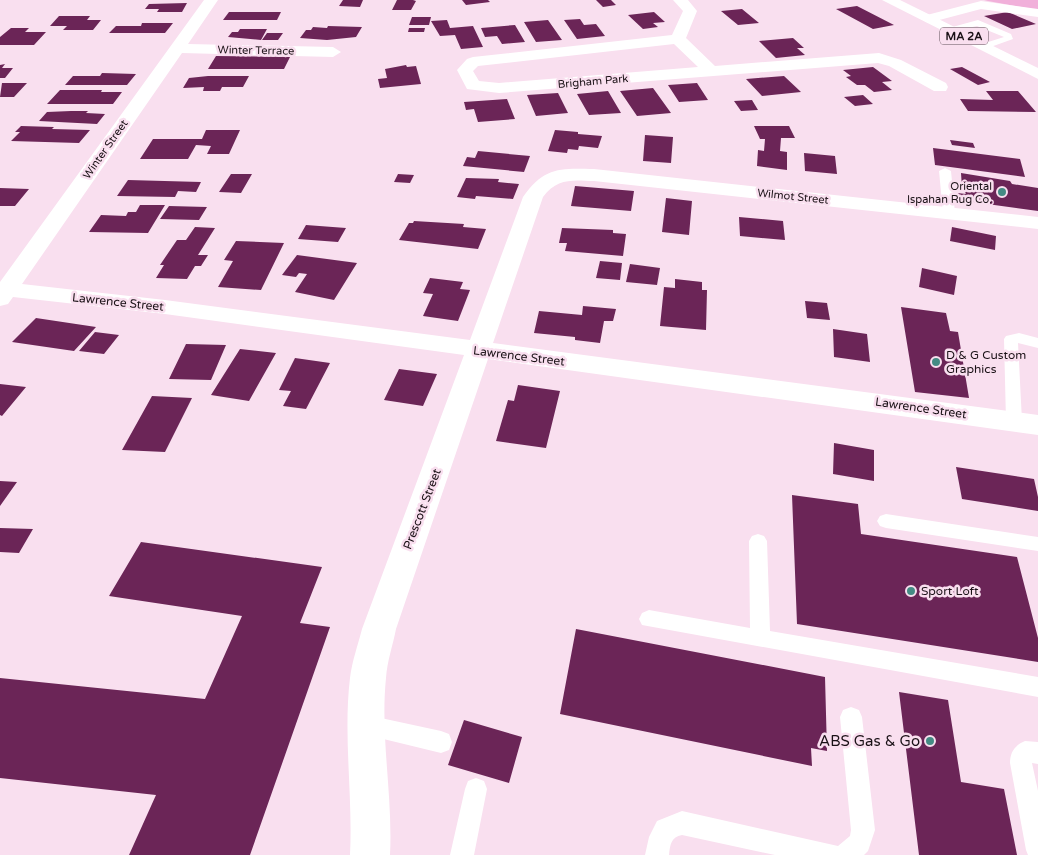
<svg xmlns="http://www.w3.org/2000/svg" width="1038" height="855" font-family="'Varela Round',sans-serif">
	<rect width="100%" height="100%" fill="#f9dfef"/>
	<path fill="#f1b0da" d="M984,0H1038V10L988,1Z"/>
	<path fill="#6b2557" d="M343,0H363L360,7L339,6Z
		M397,0H413L416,1L411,10H392Z
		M462,0H488L490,2L466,5Z
		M596,0H611L616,5L603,7Z
		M187,3L182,12H157L159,9H145L149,4Z
		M857,6L894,25L873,29L836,9Z
		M742,9L759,23L738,25L721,11Z
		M229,12H281L277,20H223Z
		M654,12L665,22L653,23L658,27L643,29L628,15Z
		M1008,12L1036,24L1012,29L984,16Z
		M59,16H90L87,20H101L93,30H63L67,26H50Z
		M412,17H431L429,25H409Z
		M580,19L584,25L596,24L605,36L577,39L564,20Z
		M447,20L450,28L473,26L483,47L461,49L455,35L440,36L431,21Z
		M548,20L562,40L536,42L524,22Z
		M142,23H173L165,33H109L116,26H141Z
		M515,25L525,42L502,44L497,36L485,37L481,28Z
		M328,26L362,27L356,37L327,40L300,38L306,30H311L313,27L327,28Z
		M11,28H29L25,32H46L34,45H0V37Z
		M409,28H425L424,32H408Z
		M240,29H267L261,40L228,37L232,32H238Z
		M267,33H283L278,40H262Z
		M793,38L804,48H797L805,55L776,58L759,41Z
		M216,56L290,57L284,69H208Z
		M5,64L2,68H13L5,78H0V65Z
		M406,65L407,67L416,66L421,84L380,88L378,79L387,78L385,69Z
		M873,67L892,81L882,82L892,90L874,92L865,85H857L846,77L851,76L843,70Z
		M962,67L990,82L978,85L950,69Z
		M102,73L136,74L127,85H65L73,76H100Z
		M208,76H249L243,87H222L220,91H203L204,87L183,88L189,78Z
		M784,76L801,92L762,96L746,79Z
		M2,83H27L14,97H0Z
		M697,83L708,100L679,102L668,85Z
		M653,88L671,113L637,116L620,91Z
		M60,90H102L101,92H122L113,104H47Z
		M608,91L621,113L589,115L577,94Z
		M986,91H1018L1036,112L968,111L960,99L993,100Z
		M558,93L568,113L536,116L527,95Z
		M863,95L873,104L855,106L844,97Z
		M507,99L515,119L478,122L474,109L466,110L464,102Z
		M752,100L758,110L741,111L734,101Z
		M71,111H88L86,113L105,114L97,124L39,121L47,112Z
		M21,126L54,127L52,129L90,130L79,143L11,141L20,132H15Z
		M754,126H789L795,138H781L780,151L787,152V170L757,166L758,150L764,151L765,139H760Z
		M206,130H240L229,154H207L211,146L196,145L188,159H140L153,139H202Z
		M555,130L578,132V134L602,136L598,148L579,146L578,150L568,149L567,153L548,151Z
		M645,135L673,137L671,163L643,161Z
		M950,140L973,143L975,148L952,145Z
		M933,148L1020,159L1025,177L935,165Z
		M478,151L530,156L524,172L463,166L467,157L475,158Z
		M804,153L835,156L837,174L805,171Z
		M961,173L1010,181L1012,184L1038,188V211L958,200L957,193L966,194L962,188Z
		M231,174H252L241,193L219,192Z
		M398,174L414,175L410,183L394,182Z
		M466,178L499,179L498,182L519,184L513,199L476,196L475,199L457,197Z
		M128,180L201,182L196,192L178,191L175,197L117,196Z
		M575,186L634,191L631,211L571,206Z
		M0,188L29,189L15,206H0Z
		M666,198L692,201L689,235L662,232Z
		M140,205H165L148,233L89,232L101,215L126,216L128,212H136Z
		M169,206L207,207L199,220L160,219Z
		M739,217L783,221L785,240L740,236Z
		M414,221L464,224L463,227L486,229L478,249L399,240L409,223H413Z
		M306,225L346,228L338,242L298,239Z
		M195,227L215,228L198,255H208L201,266H195L187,279L156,278L164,265H160L177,240H186Z
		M952,227L996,236L995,250L950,241Z
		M562,228L613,230V233L626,234L623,256L565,251L567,243H559Z
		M236,241L284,243L261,290L218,287L233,261L224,260Z
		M297,255L357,263L334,300L295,292L307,274L299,273L296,277L282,275Z
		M600,261L622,263L620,280L596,278Z
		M630,264L660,268L657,285L626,282Z
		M922,268L957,276L954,295L919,287Z
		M430,278L463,282L460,289L470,290L458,321L423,316L433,294L423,293Z
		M675,279L702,282V290H707L706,330L660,326L664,287L675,288Z
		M805,301L827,303L830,320L807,318Z
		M583,306L616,309L613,321H604L600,343L575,340V337L534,333L539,311L582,315Z
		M901,307L946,313L950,331L958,332L969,398L915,392Z
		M36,318L96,327L74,351L12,342Z
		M833,329L867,334L870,362L834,357Z
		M95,332L119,335L104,354L79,351Z
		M186,344L226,345L211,380L169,379Z
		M240,349L276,353L249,401L211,395Z
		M295,358L330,363L306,409L283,406L291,391L279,390Z
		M399,369L437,374L423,406L384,400Z
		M0,384L26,387L2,416L0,415Z
		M518,385L560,391L546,448L496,441L508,400L514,401Z
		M152,396L192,398L165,452L122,450Z
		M834,443L874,450V481L833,474Z
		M956,467L1034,479L1038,497V511L962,499Z
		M0,481L17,482L0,506Z
		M792,495L858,504L861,534L1017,557L1038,638V662L797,624Z
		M0,528L33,529L19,553L0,552Z
		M141,542L322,567L300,623L330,627L250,855H129L156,795L0,778V678L205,699L242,616L109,596Z
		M576,629L825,677L827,751L811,748L812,766L560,714Z
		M899,692L948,700L961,782L1004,789L1017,855H919Z
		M464,720L522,737L509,783L448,765Z"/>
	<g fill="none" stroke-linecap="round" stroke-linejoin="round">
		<path fill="#fff" fill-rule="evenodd" d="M978,20L1011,34L1013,39L985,49L982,48V44L1004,37L977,26L949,32L945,29Z
			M945,168L951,171L955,213L949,217L943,213L939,171Z
			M1019,333L1038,338V348L1018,343L1022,421L1020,425H1008L1006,421L1004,339L1006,336Z
			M886,514L1038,537V551L886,528L880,526L877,521L880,516Z
			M758,534L764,536L767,541L770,631L1038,677V697L642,625L639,619L642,613L649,610L750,628L749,541L752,536Z
			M851,707L859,710L862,717L875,830L868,851L864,855H775L682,835C671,837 670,845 669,855H645L649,837L657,821L682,811L838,846L850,836L851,830L840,717L843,710Z
			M367,715L441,731L449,734L452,742L449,750L441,753L367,735L359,732L356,725L359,718Z
			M1025,741L1038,742V764L1032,763L1038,791V855H1028L1026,850L1010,763C1010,752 1015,745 1025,741Z
			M476,778L484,781L487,789L474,855H450L465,789L468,781Z"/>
		<path fill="#fff" fill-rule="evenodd" d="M204,0H218L188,44L333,47L341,52L333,57L182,53L22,284L165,300L470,340L523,197C544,167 560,168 594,169L1038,217V229L594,181C572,180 557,178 543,197L493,343L1038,415V435L488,359L396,629C393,645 387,661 386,678C380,737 393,796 390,855H350C353,796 343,736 350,678C352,661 358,645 362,629L464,355L165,314L13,297L8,304L0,306V282Z
			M673,0H688L697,11L686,38L715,66L879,53L901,60L946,83L948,87L946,91H934L889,66L878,63L499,93L467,89L457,70L467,59L473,57L672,35L683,11ZM674,44L698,67L499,83L479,81L473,71L478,66Z
			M981,1L1038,9V17L981,9L928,23L921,19L923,16Z"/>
		<path fill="#fff" fill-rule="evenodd" d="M882,0H900L1038,68V79Z"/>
	</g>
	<g fill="#448b84" stroke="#f9dfef" stroke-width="2">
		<circle cx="1002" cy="192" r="5"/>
		<circle cx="936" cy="362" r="5"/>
		<circle cx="911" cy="591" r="5"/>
		<circle cx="930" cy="741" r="5"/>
	</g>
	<g text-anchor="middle" stroke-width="5" stroke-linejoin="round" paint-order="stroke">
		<rect fill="#f9dfef" stroke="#5d4f57" stroke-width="1" x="940" y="27.5" width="48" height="17" rx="4"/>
		<g font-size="11" font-weight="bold" fill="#1a1116">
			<text x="964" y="40">MA 2A</text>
		</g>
		<g font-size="11" fill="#1a1116" stroke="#f9dfef">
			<text transform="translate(256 50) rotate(1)" y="4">Winter Terrace</text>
			<text transform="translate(593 81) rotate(-5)" y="4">Brigham Park</text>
			<text transform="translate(105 149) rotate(-55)" y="4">Winter Street</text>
			<text transform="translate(793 196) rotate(6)" y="4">Wilmot Street</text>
		</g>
		<g font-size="11" fill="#1a1116" stroke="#f9dfef" text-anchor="end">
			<text x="992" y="190">Oriental<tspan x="992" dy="13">Ispahan Rug Co.</tspan></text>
		</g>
		<g font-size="12" fill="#1a1116" stroke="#f9dfef">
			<text transform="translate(118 302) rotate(6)" y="4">Lawrence Street</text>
			<text transform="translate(519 356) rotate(7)" y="4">Lawrence Street</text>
			<text transform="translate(921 408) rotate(8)" y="4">Lawrence Street</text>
			<text transform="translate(422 509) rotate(-69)" y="4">Prescott Street</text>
		</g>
		<g font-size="12" fill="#1a1116" stroke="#f9dfef" text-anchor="start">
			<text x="946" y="359">D &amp; G Custom<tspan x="946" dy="14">Graphics</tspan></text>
			<text x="921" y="595">Sport Loft</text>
		</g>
		<g font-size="15" fill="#1a1116" stroke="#f9dfef" text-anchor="end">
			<text x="920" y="746">ABS Gas &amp; Go</text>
		</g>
	</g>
</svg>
